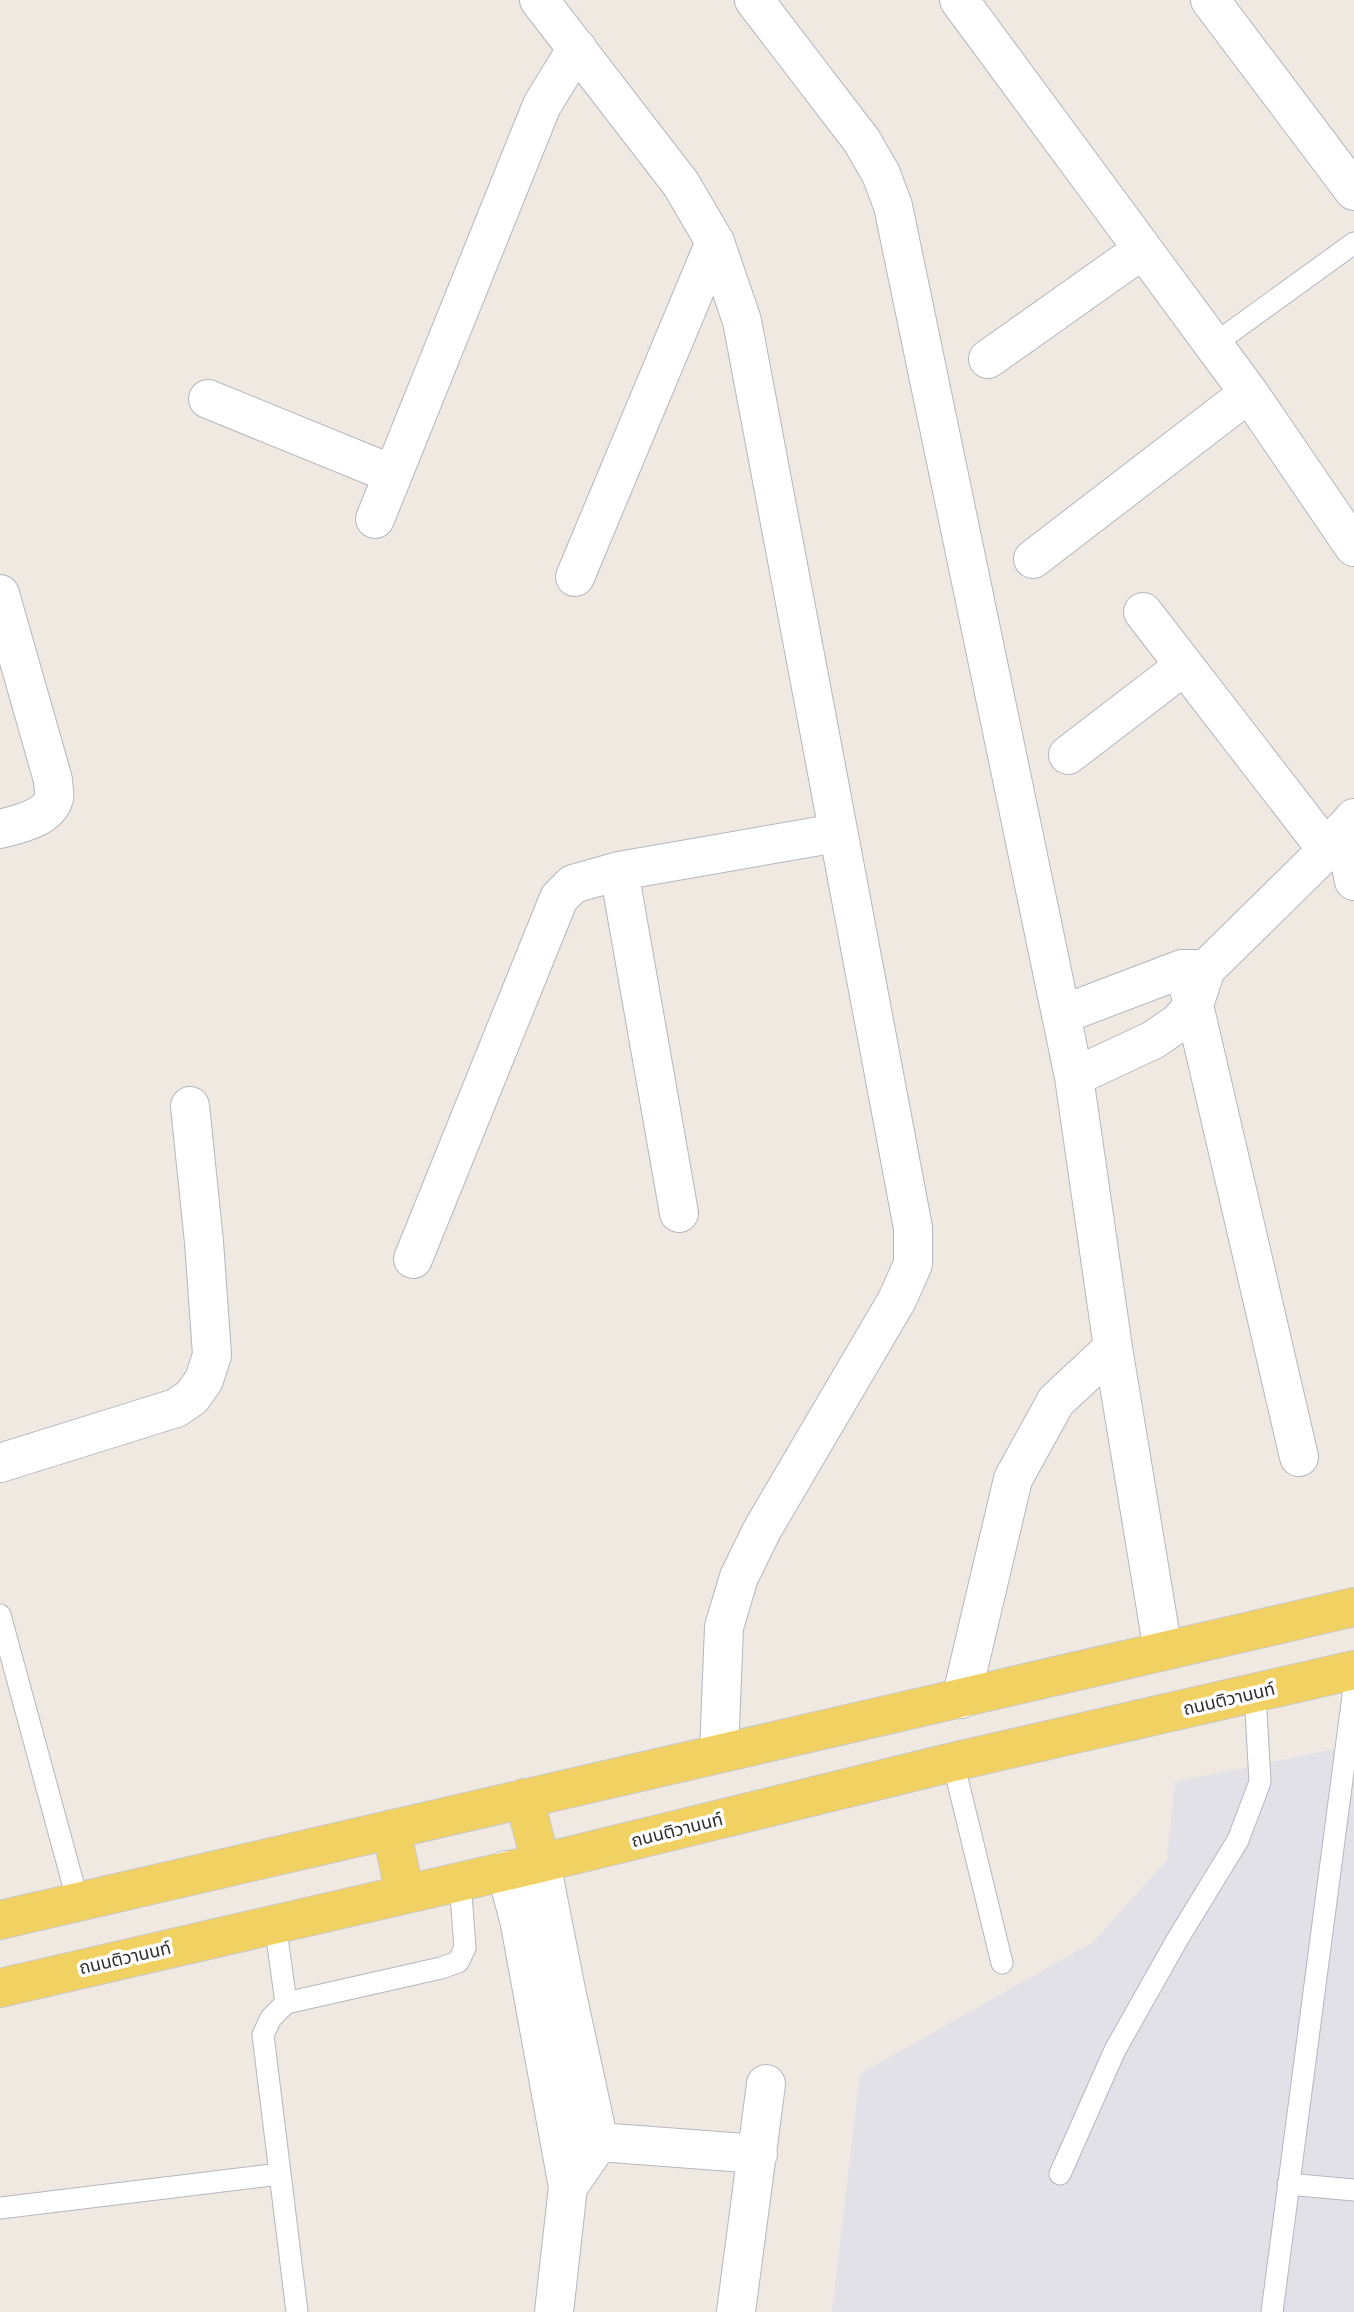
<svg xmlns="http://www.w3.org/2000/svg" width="1354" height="2312" font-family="'Fira Sans Condensed','Noto Sans Thai',sans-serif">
	<rect width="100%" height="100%" fill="#efe9e1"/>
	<path fill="#e3e1e8" d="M1354,1745V2312H832L860,2074L1093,1942L1167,1860L1175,1782Z"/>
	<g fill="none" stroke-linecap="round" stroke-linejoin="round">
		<g stroke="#b4b7c1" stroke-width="23">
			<path id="lane" d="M1213,345L1354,243
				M0,1615L78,1902
				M953,1762L1002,1963
				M275,1923L286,2003
				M1060,2174L1115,2050L1177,1940L1238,1840L1260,1782L1255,1693
				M1288,2184L1354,2190
				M0,2208L280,2174
				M297,2312L263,2035L271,2018L286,2003L441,1968L458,1962L465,1948L460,1881
				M1272,2312L1354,1688"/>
		</g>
		<g stroke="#b4b7c1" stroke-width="40">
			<path id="street" d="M539,0L681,184L715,242L742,321L913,1228V1264L897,1300L762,1530L739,1577L724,1627L719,1752
				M754,0L862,141L881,174L893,206L1074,1077L1113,1348L1163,1651
				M959,0L1249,393L1354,547
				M1210,0L1354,191
				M988,359L1142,250
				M208,399L392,474
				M375,519L542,105L577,48
				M1033,559L1249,393
				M575,577L715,242
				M0,594L53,780C53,785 55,793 54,798C48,819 18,824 0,829
				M1143,612L1327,850
				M1068,755L1184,666
				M1343,830L1354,881
				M619,871L679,1213
				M1182,969L1194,1005L1299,1457
				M1061,1015L1182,969H1206
				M1074,1077L1153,1040L1178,1023L1194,1005L1206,969L1327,850L1354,818
				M413,1259L559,898L573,884L619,871L837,833
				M0,1463L176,1408L192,1397L204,1380L212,1355L204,1242L190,1106
				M961,1699L1013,1479L1056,1401L1113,1348
				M541,1863L566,1990L599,2142L568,2187
				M506,1870L520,1924L568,2187L554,2312
				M575,2137L599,2142L758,2154
				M736,2312L766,2084"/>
		</g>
		<g stroke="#c9c9c9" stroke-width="40">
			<path id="primary" d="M524,1798L541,1863
				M391,1829L405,1894
				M0,1920L1354,1607
				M0,1988L541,1863L953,1762L1354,1670"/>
		</g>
		<use href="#lane" stroke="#fff" stroke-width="21"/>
		<use href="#street" stroke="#fff" stroke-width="38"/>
		<use href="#primary" stroke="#f2d163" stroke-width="38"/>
	</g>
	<g text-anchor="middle" stroke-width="7" stroke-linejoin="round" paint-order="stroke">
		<g font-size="18" fill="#2e2e2e" stroke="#fff">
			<text transform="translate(1229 1699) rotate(-13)" y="6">ถนนติวานนท์</text>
			<text transform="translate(677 1830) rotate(-14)" y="6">ถนนติวานนท์</text>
			<text transform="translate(125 1958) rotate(-13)" y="6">ถนนติวานนท์</text>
		</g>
	</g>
</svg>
